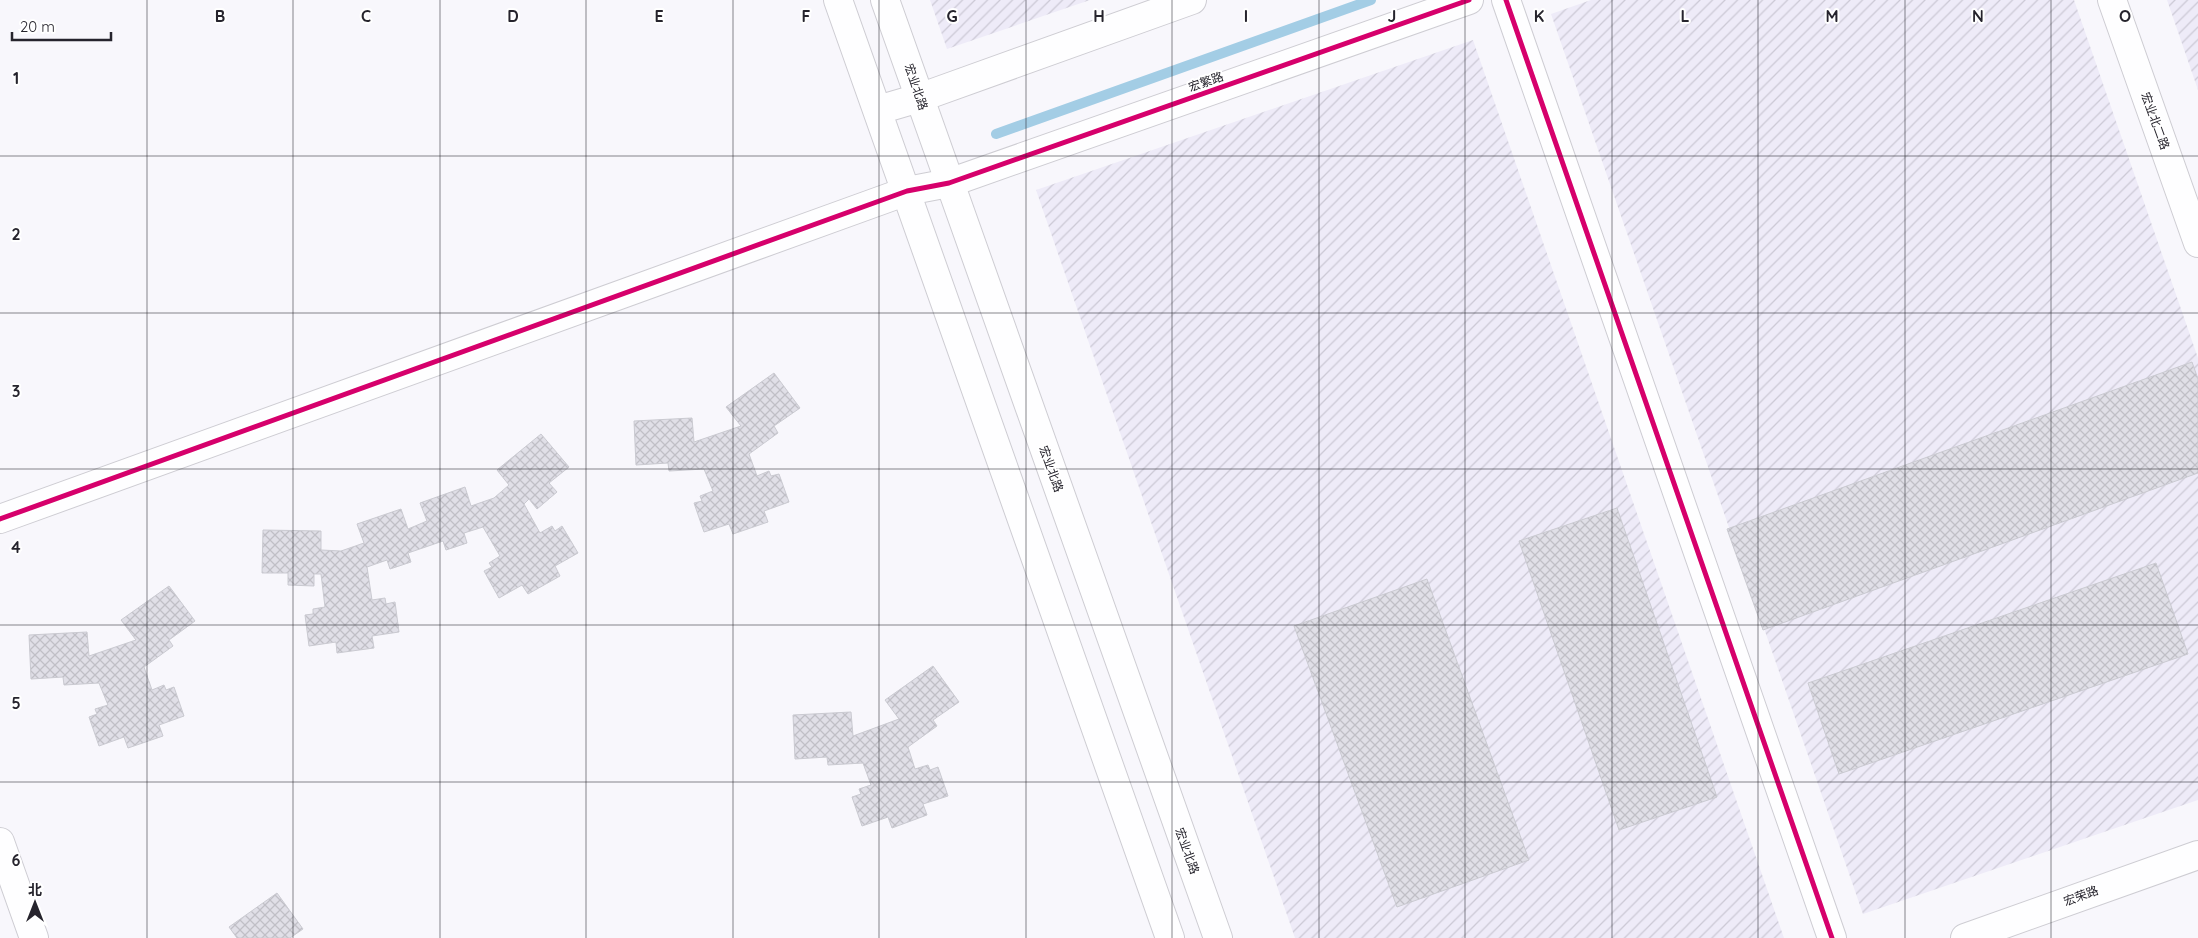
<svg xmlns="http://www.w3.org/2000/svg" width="2198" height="938" font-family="Quicksand,'Noto Sans SC',sans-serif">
	<defs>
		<pattern id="industrial-furrows" width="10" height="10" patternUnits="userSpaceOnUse" patternTransform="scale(1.25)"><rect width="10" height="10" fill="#eeebf8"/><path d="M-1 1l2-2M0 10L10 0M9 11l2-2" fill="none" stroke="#ccc9d5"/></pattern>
		<pattern id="building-cross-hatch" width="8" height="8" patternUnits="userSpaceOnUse" patternTransform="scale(1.25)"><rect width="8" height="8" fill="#e0dfe7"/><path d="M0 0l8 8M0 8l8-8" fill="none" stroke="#c0bfc6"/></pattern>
	</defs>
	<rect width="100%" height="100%" fill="#f8f7fc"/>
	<path fill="url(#industrial-furrows)" d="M930,0H1090L947,49Z
		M1591,0H2074L2198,358V800L1863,914L1551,14Z
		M2167,0H2198V90Z
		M1473,40L1784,938H1295L1036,190Z"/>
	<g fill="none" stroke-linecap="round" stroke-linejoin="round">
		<path stroke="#a3cde5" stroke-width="10" d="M996,134L1371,0"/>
	</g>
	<path fill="url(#building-cross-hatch)" stroke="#cacad1" d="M2192,362L2198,379V473L1763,630L1727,529Z
		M774,373L800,408L774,426L778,433L749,454L757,476L769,471L771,476L779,474L789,502L764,511L768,522L733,534L729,524L704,532L694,503L702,501L700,496L713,491L704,469L669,471L668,463L636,465L634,421L692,418L694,442L741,426L726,407Z
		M541,434L569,467L549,483L557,492L537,509L529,499L524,504L540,533L552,526L555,531L562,526L578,553L555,566L560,576L528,594L522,585L499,598L484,571L492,567L489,563L500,556L483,527L464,533L467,543L446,550L443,541L408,553L411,562L390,569L387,560L367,567L372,600L385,598L386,604L395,602L399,632L372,636L374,648L337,653L336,642L309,646L305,615L313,614V609L325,607L321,574H314V586L288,585V573H262L263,530L321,531V550L341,551L364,543L357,524L401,509L408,529L427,521L420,503L465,487L471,506L494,498L509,485L497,470Z
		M1617,508L1717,797L1619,830L1519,541Z
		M2156,563L2188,654L1839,774L1808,683Z
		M1427,579L1529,860L1397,907L1294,626Z
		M169,586L195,621L169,640L173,646L144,667L152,690L164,685L166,690L174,687L184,716L159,725L163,736L128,748L124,737L99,746L89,717L97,714L95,709L108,705L99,683L64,685L63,677L31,679L29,635L87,632L89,656L136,640L121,620Z
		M933,666L959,702L933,720L937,726L908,747L915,769L928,765L930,770L938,767L948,796L923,804L927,815L892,828L888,817L862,826L852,797L861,794L859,789L871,785L863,763L828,765L827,757L795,759L793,715L851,712L853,736L899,719L885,700Z
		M277,893L303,929L290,938H237L229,927Z"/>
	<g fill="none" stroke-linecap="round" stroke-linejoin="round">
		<g stroke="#cecdd3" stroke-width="30">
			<path id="minor" d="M1506,0L1832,938
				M2112,0L2198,243
				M878,110L919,98L1192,0
				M949,183L1469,0
				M0,842L34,938
				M1965,938L2198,855"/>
		</g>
		<g stroke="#cecdd3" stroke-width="30">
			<path id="tertiary" d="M0,519L907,191L949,183"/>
		</g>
		<g stroke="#cecdd3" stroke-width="30">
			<path id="secondary" d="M838,0L1170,938
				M885,0L1218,938"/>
		</g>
		<use href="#minor" stroke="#fefeff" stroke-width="28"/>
		<use href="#tertiary" stroke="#fefeff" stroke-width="28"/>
		<use href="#secondary" stroke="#fefeff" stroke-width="28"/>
		<g stroke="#fff" stroke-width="8">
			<path id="cycleway" d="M1506,0L1832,938
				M0,519L907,191L949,183L1469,0"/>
		</g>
		<use href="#cycleway" stroke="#d6006c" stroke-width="5"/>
	</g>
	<path fill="none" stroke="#26242d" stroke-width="1" stroke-opacity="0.55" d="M147,0V938M293,0V938M440,0V938M586,0V938M733,0V938M879,0V938M1026,0V938M1172,0V938M1319,0V938M1465,0V938M1612,0V938M1758,0V938M1905,0V938M2051,0V938M0,156H2198M0,313H2198M0,469H2198M0,625H2198M0,782H2198"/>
	<g text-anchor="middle" stroke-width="4" stroke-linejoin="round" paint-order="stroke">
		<g font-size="12" fill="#26242d" stroke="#fff">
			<text transform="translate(1206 82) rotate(-19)" y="4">宏繁路</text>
			<text transform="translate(916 87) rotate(71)" y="4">宏业北路</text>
			<text transform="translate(2155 121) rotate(70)" y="4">宏业北二路</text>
			<text transform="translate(1051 469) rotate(70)" y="4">宏业北路</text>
			<text transform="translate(1187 851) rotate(70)" y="4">宏业北路</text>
			<text transform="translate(2081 896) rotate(-20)" y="4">宏荣路</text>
		</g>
	</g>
	<g font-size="16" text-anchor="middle" font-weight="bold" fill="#26242d" stroke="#fff" stroke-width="4" stroke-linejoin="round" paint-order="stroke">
		<text x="220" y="22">B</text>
		<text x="366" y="22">C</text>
		<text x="513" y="22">D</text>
		<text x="659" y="22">E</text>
		<text x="806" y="22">F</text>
		<text x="952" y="22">G</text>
		<text x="1099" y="22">H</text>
		<text x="1246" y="22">I</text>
		<text x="1392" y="22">J</text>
		<text x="1539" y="22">K</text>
		<text x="1685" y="22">L</text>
		<text x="1832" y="22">M</text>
		<text x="1978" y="22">N</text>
		<text x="2125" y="22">O</text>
		<text x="16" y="84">1</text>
		<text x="16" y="240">2</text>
		<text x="16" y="397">3</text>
		<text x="16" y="553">4</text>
		<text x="16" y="709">5</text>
		<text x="16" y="866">6</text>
	</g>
	<g transform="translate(35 903)" stroke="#ffffff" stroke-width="4" paint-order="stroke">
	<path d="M0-4L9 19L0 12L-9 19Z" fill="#26242d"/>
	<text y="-8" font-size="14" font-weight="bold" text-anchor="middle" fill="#26242d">北</text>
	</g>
	<path d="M12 32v8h99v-8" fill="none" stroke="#26242d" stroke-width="2.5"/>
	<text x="20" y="32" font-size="15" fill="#26242d" stroke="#ffffff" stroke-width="4" paint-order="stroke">20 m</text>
</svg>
